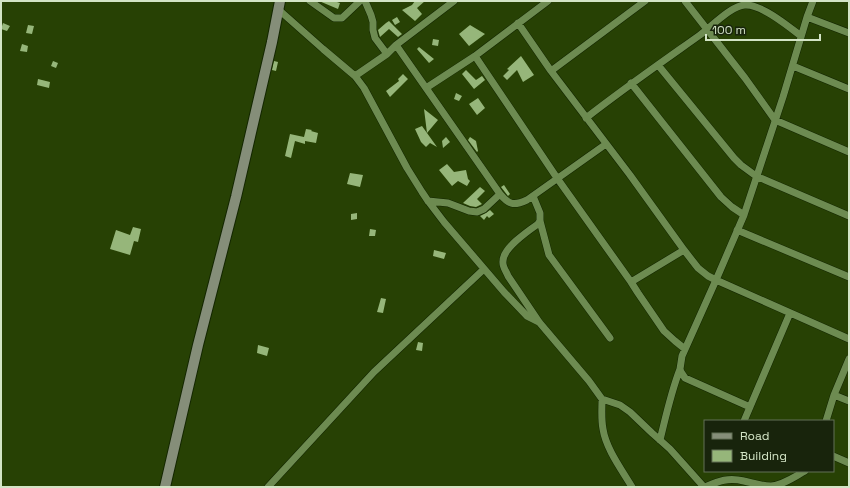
<svg xmlns="http://www.w3.org/2000/svg" width="850" height="488" font-family="'Space Grotesk',sans-serif">
	<rect width="100%" height="100%" fill="#274104"/>
	<path fill="#96b67a" d="M319,1H334L340,3L338,9Z
		M415,1H425L417,8L422,14L415,21L402,10L412,5Z
		M397,17L400,22L395,25L392,20Z
		M389,21L402,34L398,37L389,29L380,37L378,30L386,23Z
		M3,23L10,26L7,31L1,29Z
		M28,25L34,26L32,34L26,33Z
		M470,25L485,34L469,46L459,34Z
		M433,39L439,40L438,46L432,45Z
		M22,44L28,46L27,52L20,51Z
		M419,47L434,59L429,63L417,49Z
		M521,56L534,75L523,82L517,70L507,80L503,76L509,70L507,69Z
		M53,61L58,63L56,68L51,66Z
		M274,61L278,62L276,71L272,70Z
		M466,70L476,80L482,76L485,80L474,89L462,74Z
		M403,74L408,79L390,97L386,91L399,81L398,79Z
		M38,79L50,82L49,88L37,85Z
		M456,93L462,96L459,101L454,99Z
		M478,98L485,108L477,115L469,104Z
		M424,109L438,120L427,133L437,147L430,143L426,147L421,142L415,129L422,126L427,133Z
		M306,129L312,130L311,131L318,133L316,143L305,141V144L295,141L291,158L285,156L290,134L304,137Z
		M446,137L450,142L443,148L442,141Z
		M470,137L476,141L478,151L477,152L468,140Z
		M447,164L454,172L466,170L468,179L470,181L467,186L458,181L452,186L439,170Z
		M350,173L363,175L360,187L347,184Z
		M504,185L510,194L508,196L501,187Z
		M480,187L485,191L477,199L482,204L476,207L470,206L463,203Z
		M490,210L494,214L489,218L487,216L484,220L480,216L486,213Z
		M357,213V219L351,220V214Z
		M133,227L141,229L138,242L134,241L130,255L110,249L116,230L130,235Z
		M370,229L376,230L375,236H369Z
		M434,250L446,253L444,259L433,256Z
		M381,298L386,299L383,313L377,312Z
		M418,342L423,343L422,351L416,350Z
		M258,345L269,348L267,356L257,353Z"/>
	<g fill="none" stroke-linecap="round" stroke-linejoin="round">
		<g stroke="#132600" stroke-width="8">
			<path id="minor" d="M310,1L334,18H342L360,1
				M365,1L371,15L373,22V30L375,38L387,54
				M685,1L745,78L775,120L849,152
				M279,10L323,49L355,76L364,88L407,168L422,192L428,201L444,222L504,292L527,316L539,322
				M807,17L849,33
				M518,23L551,71L630,175L684,250L698,268L708,276L716,280L849,339
				M396,45L500,194C509,205 514,206 527,200L606,144
				M475,56L557,178L631,282L638,293L664,331L675,341L685,349
				M658,65L734,158L741,165L756,176L849,216
				M793,66L849,89
				M551,71L645,1
				M355,76L387,54L396,45L454,1
				M631,83L721,197L732,207L744,215
				M426,88L475,56L548,1
				M586,118C623,89 662,62 700,35C711,27 732,5 745,5C761,4 788,26 801,36
				M533,196L540,213V221L549,255L610,338
				M428,201L448,203L469,211L477,212L484,209L500,194
				M540,221L538,224C528,231 503,248 503,261C502,266 506,271 508,276L539,322L589,381L602,399L620,405L630,412L652,433L670,449L704,487
				M737,230L849,277
				M631,282L684,250
				M834,395L849,401
				M602,399C602,409 601,419 603,429C606,449 622,470 632,487
				M750,407L685,378L681,372L680,369L682,356L716,280L744,215L783,97L807,17L813,1
				M744,421L790,313
				M826,421L834,395L849,359
				M660,440C666,416 671,392 680,369
				M833,456L849,463
				M268,487L374,372L484,269
				M705,487C719,481 728,477 744,481C753,483 761,486 771,486C783,485 794,477 805,471"/>
		</g>
		<g stroke="#132600" stroke-width="12">
			<path id="secondary" d="M165,487L198,345L236,197L272,42L280,1"/>
		</g>
		<use href="#minor" stroke="#6d8b51" stroke-width="7"/>
		<use href="#secondary" stroke="#858e79" stroke-width="10"/>
	</g>
	<rect width="850" height="488" fill="none" stroke="#d3e4c6" stroke-width="4"/>
	<rect x="704" y="420" width="130" height="52" fill="#18240c" stroke="#637156"/>
	<rect x="712" y="433" width="20" height="6" fill="#858e79" stroke="#637156"/>
	<text x="740" y="440" font-size="12" fill="#d3e4c6">Road</text>
	<rect x="712" y="450" width="20" height="12" fill="#96b67a" stroke="#637156"/>
	<text x="740" y="460" font-size="12" fill="#d3e4c6">Building</text>
	<path d="M706 34v6h114v-6" fill="none" stroke="#d3e4c6" stroke-width="2"/>
	<text x="712" y="34" font-size="12" fill="#d3e4c6" stroke="#18240c" stroke-width="3" paint-order="stroke">100 m</text>
</svg>
